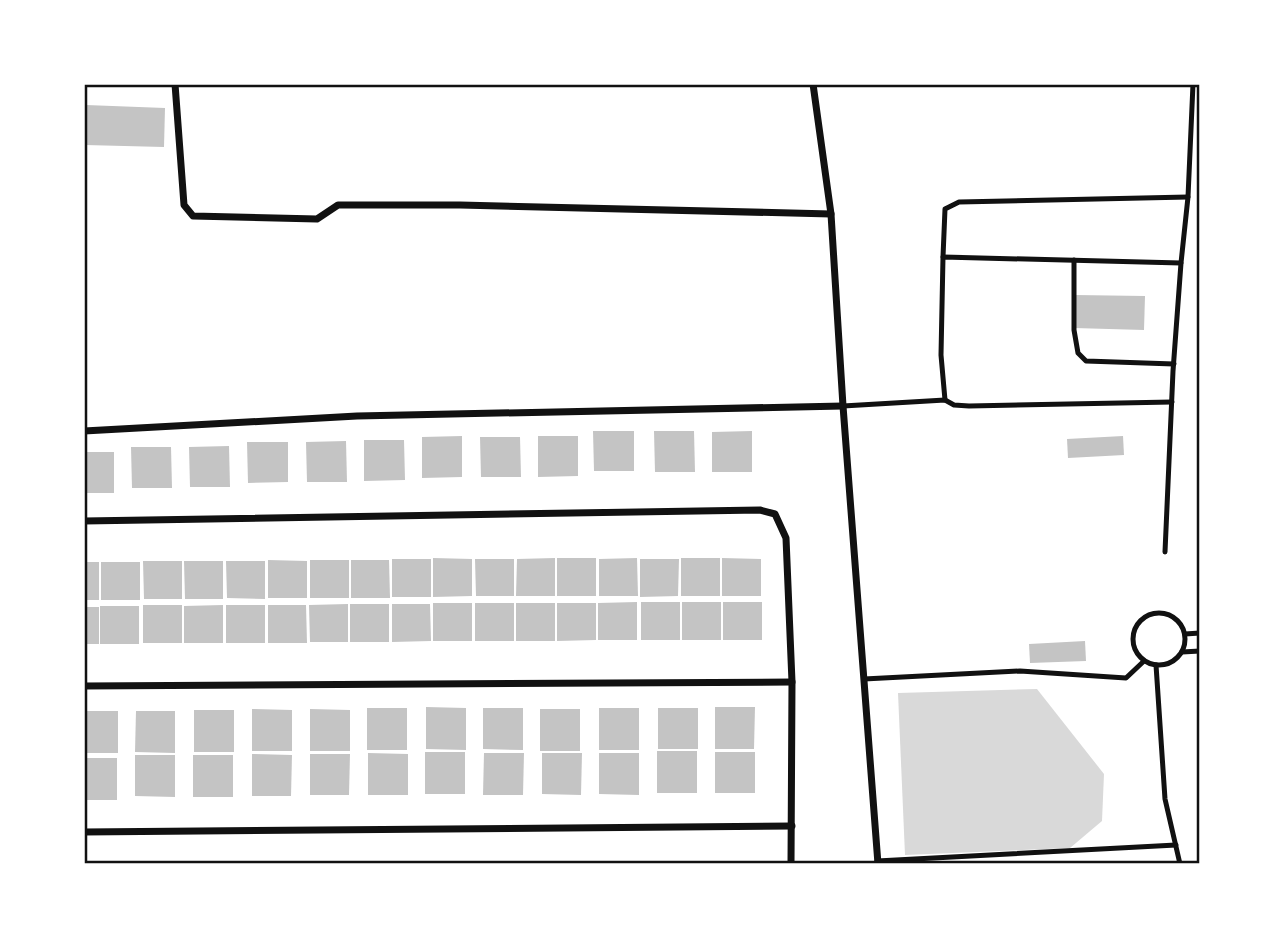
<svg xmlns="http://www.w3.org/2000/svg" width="1284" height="948" viewBox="0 0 1284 948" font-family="Georgia,serif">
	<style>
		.water { fill: #d9d9d9 }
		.building { fill: #c4c4c4 }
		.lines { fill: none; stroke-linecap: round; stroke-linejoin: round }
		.service { stroke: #111; stroke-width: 5 }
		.minor { stroke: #111; stroke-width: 7 }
		.neatline { fill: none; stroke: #111; stroke-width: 2.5 }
	</style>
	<rect width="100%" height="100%" fill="#fff"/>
	<polygon class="water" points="1037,689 1104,774 1102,821 1070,848 905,855 898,693"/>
	<g class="building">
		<polygon points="86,105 165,108 164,147 85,145"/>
		<polygon points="1075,295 1145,296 1144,330 1074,328"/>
		<polygon points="593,431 634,431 634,471 594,471"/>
		<polygon points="654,431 694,431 695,472 655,472"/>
		<polygon points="752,431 752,472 712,472 712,432"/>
		<polygon points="462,436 462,477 422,478 422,437"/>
		<polygon points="538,436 578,436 578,476 538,477"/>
		<polygon points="1123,436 1124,455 1068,458 1067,439"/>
		<polygon points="480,437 520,437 521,477 481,477"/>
		<polygon points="364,440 404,440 405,480 364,481"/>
		<polygon points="346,441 347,482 307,482 306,442"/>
		<polygon points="247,442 288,442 288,482 248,483"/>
		<polygon points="229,446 230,487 190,487 189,447"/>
		<polygon points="131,447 171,447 172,488 132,488"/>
		<rect x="84" y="452" width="30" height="41"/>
		<polygon points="433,558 472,559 472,596 433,597"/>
		<polygon points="555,558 555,596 516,596 517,559"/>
		<rect x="557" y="558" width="39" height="38"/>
		<polygon points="637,558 638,596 599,596 599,559"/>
		<rect x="681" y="558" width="39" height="38"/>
		<polygon points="722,558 761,559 761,596 722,596"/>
		<rect x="392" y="559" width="39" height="38"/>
		<polygon points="475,559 514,559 514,596 476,596"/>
		<polygon points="640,559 679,559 678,596 640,597"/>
		<polygon points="268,560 307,561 307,598 268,598"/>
		<rect x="310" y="560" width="39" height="38"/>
		<polygon points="351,560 389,560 390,598 351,598"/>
		<polygon points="143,561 182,561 182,599 144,599"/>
		<polygon points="184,561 223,561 223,599 185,599"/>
		<polygon points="226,561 265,561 265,599 227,598"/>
		<rect x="84" y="562" width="15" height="38"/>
		<rect x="101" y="562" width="39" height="38"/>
		<polygon points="637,602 637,640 598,640 598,603"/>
		<rect x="641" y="602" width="39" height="38"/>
		<rect x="682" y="602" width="39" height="38"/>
		<rect x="723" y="602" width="39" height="38"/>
		<rect x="433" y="603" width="39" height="38"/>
		<rect x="475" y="603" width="39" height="38"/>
		<rect x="516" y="603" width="39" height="38"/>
		<polygon points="557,603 596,603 596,640 557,641"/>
		<polygon points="348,604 348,642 310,642 309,605"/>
		<rect x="350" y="604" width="39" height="38"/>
		<polygon points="392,604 430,604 431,641 392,642"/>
		<rect x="143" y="605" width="39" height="38"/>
		<polygon points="223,605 223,643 184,643 184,606"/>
		<rect x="226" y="605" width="39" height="38"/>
		<polygon points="268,605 306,605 307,643 268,643"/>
		<rect x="100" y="606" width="39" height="38"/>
		<rect x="84" y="607" width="15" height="37"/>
		<polygon points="1085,641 1086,661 1030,663 1029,644"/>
		<polygon points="426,707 466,708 466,750 426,749"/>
		<polygon points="715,707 755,707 754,749 715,749"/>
		<rect x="367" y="708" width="40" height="42"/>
		<polygon points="483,708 523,708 523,750 483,749"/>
		<rect x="599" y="708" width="40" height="42"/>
		<rect x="658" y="708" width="40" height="41"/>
		<polygon points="252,709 292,710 292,751 252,751"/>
		<polygon points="310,709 350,710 350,751 310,751"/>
		<rect x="540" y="709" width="40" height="42"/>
		<rect x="194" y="710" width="40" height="42"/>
		<rect x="84" y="711" width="34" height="42"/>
		<polygon points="136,711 175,711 175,753 135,752"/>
		<rect x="657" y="751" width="40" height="42"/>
		<rect x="425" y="752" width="40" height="42"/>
		<rect x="715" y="752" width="40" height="41"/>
		<polygon points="368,753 408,754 408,795 368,795"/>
		<polygon points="484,753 524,753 523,795 483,795"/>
		<polygon points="542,753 582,753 581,795 542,794"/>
		<polygon points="599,753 639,753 639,795 599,794"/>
		<polygon points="252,754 292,755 291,796 252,796"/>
		<polygon points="310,754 350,754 349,795 310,795"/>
		<polygon points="135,755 175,755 175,797 135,796"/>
		<rect x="193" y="755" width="40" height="42"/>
		<rect x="84" y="758" width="33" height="42"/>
		<rect x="607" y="861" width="27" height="3"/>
		<rect x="723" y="861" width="26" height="3"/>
	</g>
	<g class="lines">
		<g class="service">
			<polyline points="943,257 945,209 959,202 1188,197"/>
			<polyline points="1074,260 1074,330 1078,353 1086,361 1174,364"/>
			<polyline points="945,400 941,355 943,257 1181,263"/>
			<polyline points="843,406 945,400 954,405 969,406 1172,402"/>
			<polyline points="1165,552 1173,371 1181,263 1188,197 1193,84"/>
			<circle cx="1159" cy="639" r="26"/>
			<polyline points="1185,634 1200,633"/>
			<polyline points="1182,652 1200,651"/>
			<polyline points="1156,665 1165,799 1180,864"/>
			<polyline points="864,679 1020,671 1126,678 1144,661"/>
			<polyline points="877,861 1176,845"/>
		</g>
		<g class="minor">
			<polyline points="175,84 184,205 193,216 317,219 338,205 460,205 831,214"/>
			<polyline points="813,84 831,214 843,406 878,864"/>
			<polyline points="84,431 357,416 843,406"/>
			<polyline points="84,521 760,510 775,514 786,538 792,682 791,864"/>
			<polyline points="84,686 792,682"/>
			<polyline points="84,832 792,826"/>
		</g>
	</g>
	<rect width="1284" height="948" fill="none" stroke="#ffffff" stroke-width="172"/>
	<rect x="86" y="86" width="1112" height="776" class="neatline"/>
</svg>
